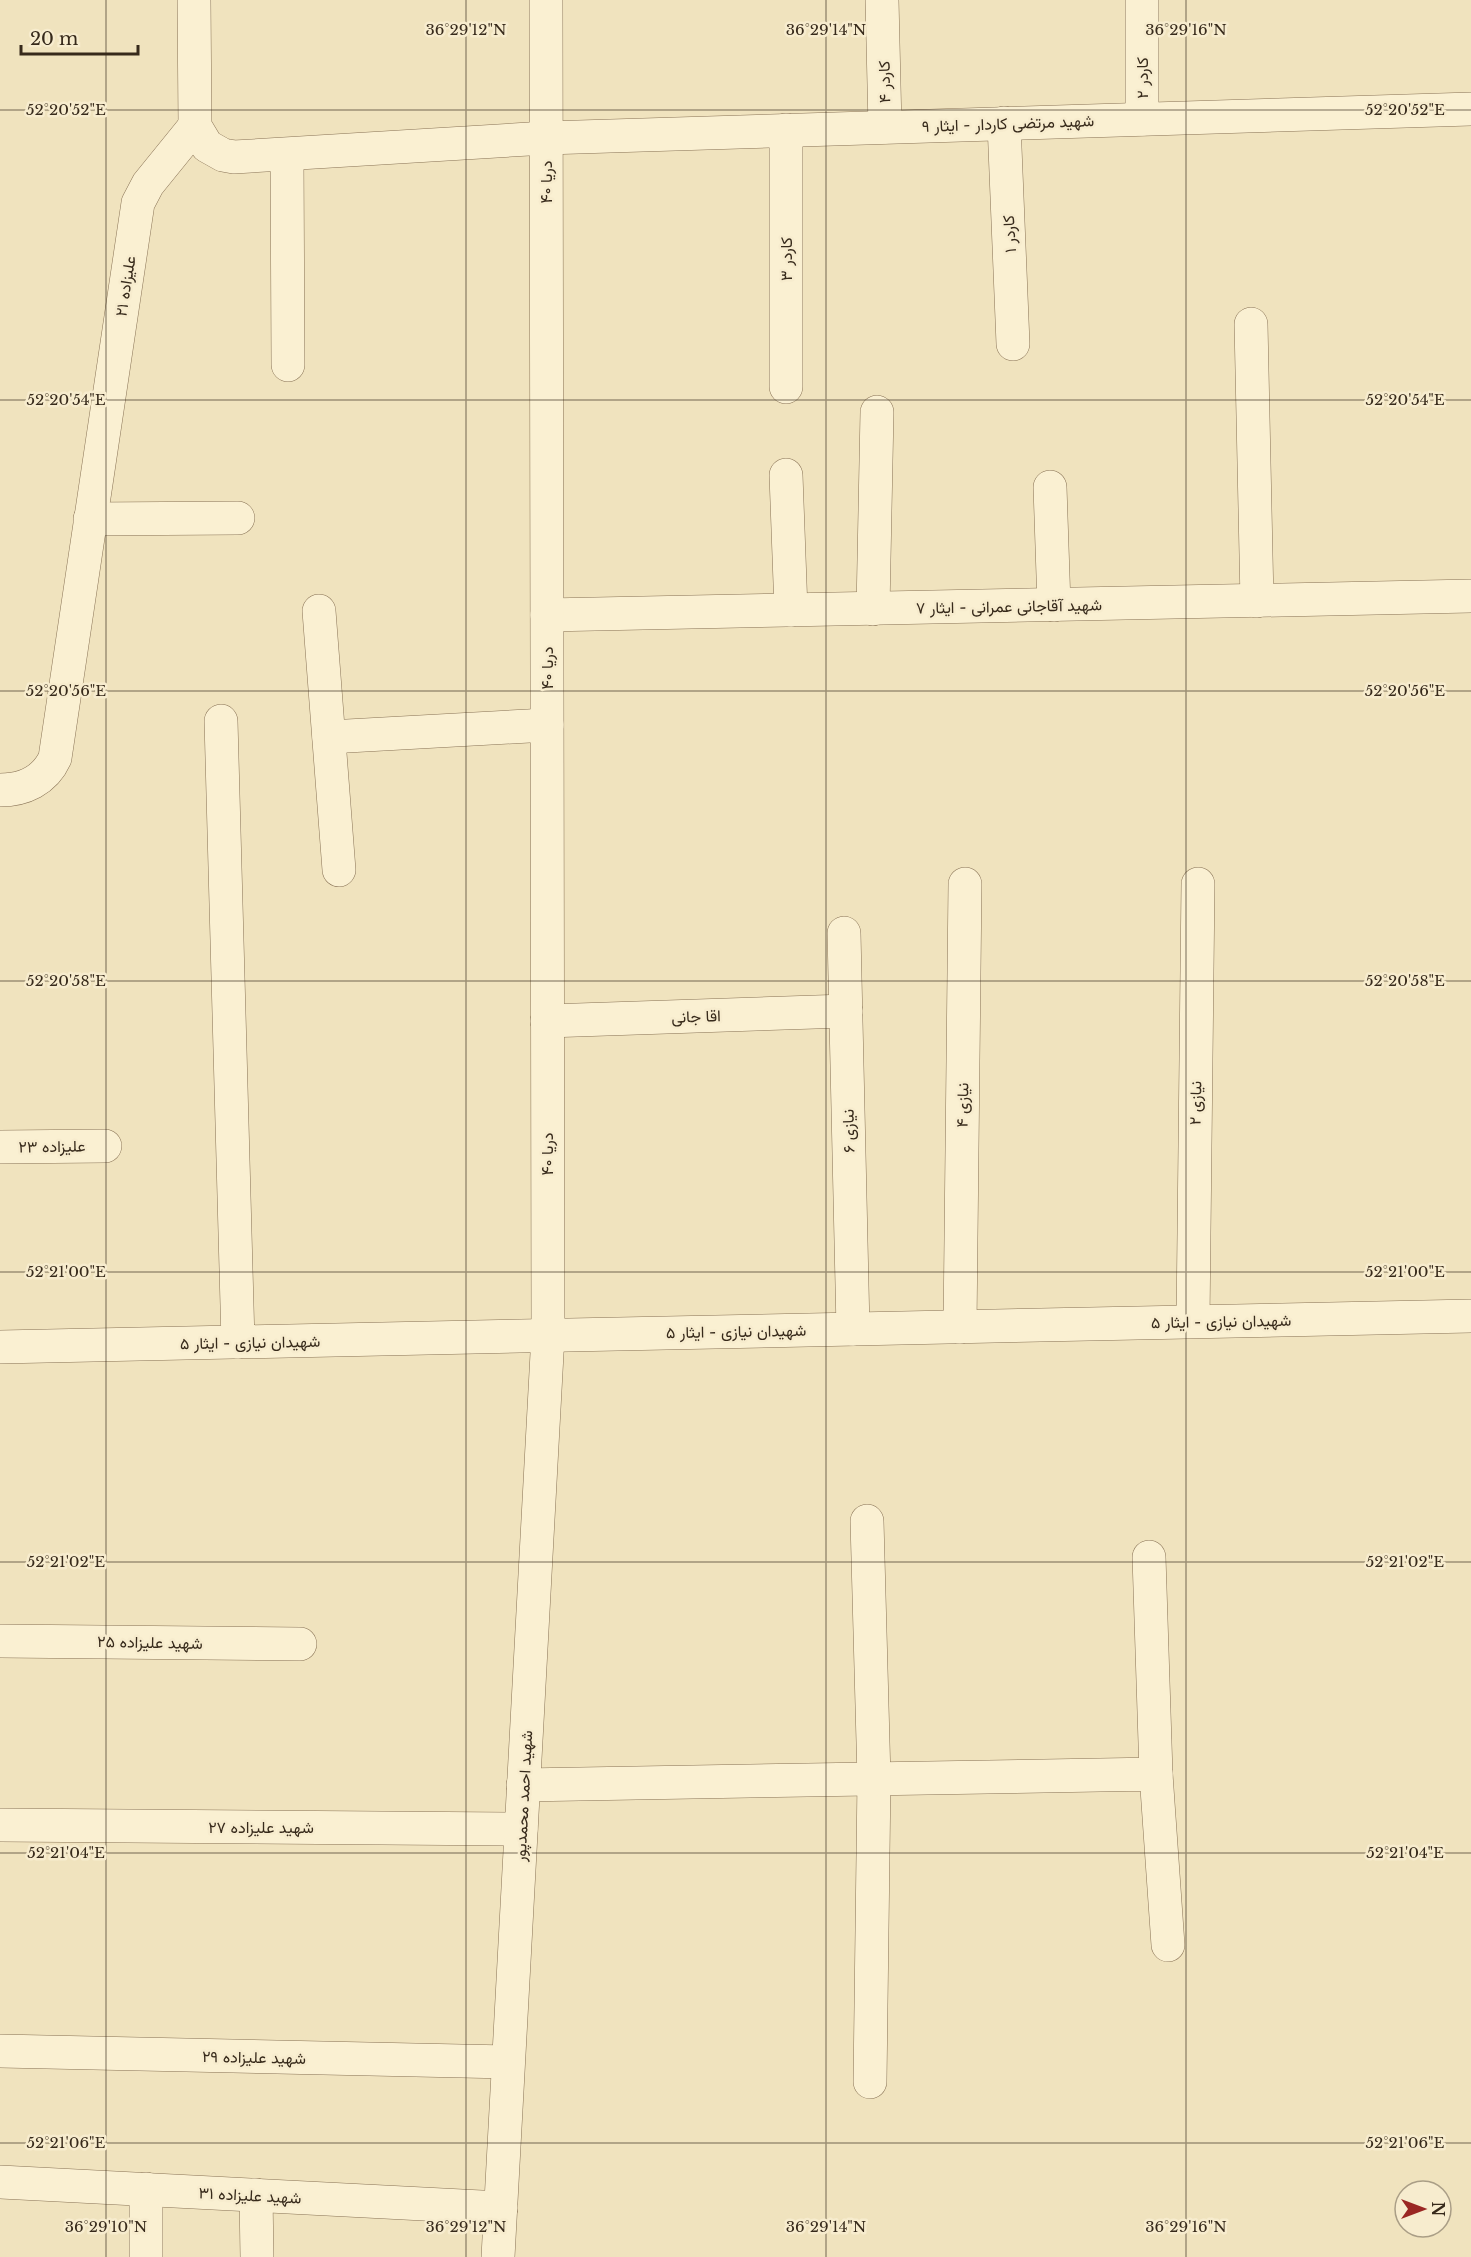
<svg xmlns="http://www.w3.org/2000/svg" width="1471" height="2257" viewBox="0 0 1471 2257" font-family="'Libre Baskerville',Vazirmatn,serif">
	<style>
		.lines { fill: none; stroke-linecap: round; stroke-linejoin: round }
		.minor-casing { stroke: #897356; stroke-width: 34 }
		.minor { stroke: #faf0d2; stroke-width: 33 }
		.ticks { fill: none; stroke: #372a1b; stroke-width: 1.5; stroke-opacity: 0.45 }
		.labels { text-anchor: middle; stroke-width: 5; stroke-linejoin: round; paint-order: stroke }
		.street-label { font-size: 16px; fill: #372a1b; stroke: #f7ecce }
		.ticks-label { font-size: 15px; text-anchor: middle; fill: #372a1b; stroke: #f7ecce; stroke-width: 5; stroke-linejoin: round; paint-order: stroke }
	</style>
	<rect width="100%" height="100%" fill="#f0e3be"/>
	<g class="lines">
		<defs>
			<g id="minor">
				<polyline points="194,0 195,126 207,146 223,155 234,157 546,138 1471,109"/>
				<polyline points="882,0 885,127"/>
				<polyline points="1142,119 1142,0"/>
				<polyline points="1004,123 1013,344"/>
				<polyline points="786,130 786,387"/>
				<polyline points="287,155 288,365"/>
				<polyline points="1251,324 1257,601"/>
				<polyline points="786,475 791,610"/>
				<polyline points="1050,487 1054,605"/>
				<polyline points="90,519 238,518"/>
				<polyline points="873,609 877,412"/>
				<polyline points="319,611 339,870"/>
				<polyline points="547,615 1471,596"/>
				<polyline points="221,721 238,1342"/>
				<polyline points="329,737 547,725"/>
				<path d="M0,790C24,790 45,780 55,758L138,203L148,184L195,126"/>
				<polyline points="844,933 853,1329"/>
				<polyline points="547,1021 846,1011"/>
				<polyline points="0,1147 105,1146"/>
				<polyline points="1193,1321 1198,884"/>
				<polyline points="960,1327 965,884"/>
				<polyline points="0,1347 1471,1316"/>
				<polyline points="867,1521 874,1779 870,2082"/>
				<polyline points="1149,1557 1156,1774"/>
				<polyline points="0,1641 300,1644"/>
				<polyline points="523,1785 1156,1774 1168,1945"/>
				<polyline points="0,1825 521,1829"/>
				<polyline points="0,2051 508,2062"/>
				<polyline points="0,2182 501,2208"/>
				<polyline points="146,2189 146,2257"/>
				<polyline points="256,2195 257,2257"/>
				<polyline points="498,2257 548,1335 546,0"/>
			</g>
		</defs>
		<use href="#minor" class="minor-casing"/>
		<use href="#minor" class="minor"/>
	</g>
	<path class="ticks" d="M106,0V2257M466,0V2257M826,0V2257M1186,0V2257M0,110H1471M0,400H1471M0,691H1471M0,981H1471M0,1272H1471M0,1562H1471M0,1853H1471M0,2143H1471"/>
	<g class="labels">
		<g class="street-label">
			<text transform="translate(1142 78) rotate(-90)" y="6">کاردر ۲</text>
			<text transform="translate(884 82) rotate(-91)" y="6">کاردر ۴</text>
			<text transform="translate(1008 123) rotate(-2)" y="6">شهید مرتضی کاردار - ایثار ۹</text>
			<text transform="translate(546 182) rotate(-90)" y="6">دریا ۴۰</text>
			<text transform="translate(1009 234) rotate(-93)" y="6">کاردر ۱</text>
			<text transform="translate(786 259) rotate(-90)" y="6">کاردر ۳</text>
			<text transform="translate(125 286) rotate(-81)" y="6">علیزاده ۲۱</text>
			<text transform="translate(1009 606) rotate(-1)" y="6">شهید آقاجانی عمرانی - ایثار ۷</text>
			<text transform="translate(547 668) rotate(-90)" y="6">دریا ۴۰</text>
			<text transform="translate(696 1016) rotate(-2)" y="6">اقا جانی</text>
			<text transform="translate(1195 1103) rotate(-89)" y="6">نیازی ۲</text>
			<text transform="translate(962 1105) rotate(-89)" y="6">نیازی ۴</text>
			<text transform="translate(848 1131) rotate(-91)" y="6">نیازی ۶</text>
			<text transform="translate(52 1146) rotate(-1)" y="6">علیزاده ۲۳</text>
			<text transform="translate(547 1154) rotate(-90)" y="6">دریا ۴۰</text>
			<text transform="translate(1221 1321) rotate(-1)" y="6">شهیدان نیازی - ایثار ۵</text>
			<text transform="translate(736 1331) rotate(-1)" y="6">شهیدان نیازی - ایثار ۵</text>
			<text transform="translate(250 1342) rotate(-1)" y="6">شهیدان نیازی - ایثار ۵</text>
			<text transform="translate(150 1642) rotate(1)" y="6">شهید علیزاده ۲۵</text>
			<text transform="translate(523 1796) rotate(-87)" y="6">شهید احمد محمدپور</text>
			<text x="261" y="1833">شهید علیزاده ۲۷</text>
			<text transform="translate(254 2057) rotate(1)" y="6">شهید علیزاده ۲۹</text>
			<text transform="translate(250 2195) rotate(3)" y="6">شهید علیزاده ۳۱</text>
		</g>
	</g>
	<g class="ticks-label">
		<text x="466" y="35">36°29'12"N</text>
		<text x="826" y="35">36°29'14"N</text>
		<text x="1186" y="35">36°29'16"N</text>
		<text x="1405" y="115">52°20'52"E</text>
		<text x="66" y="115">52°20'52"E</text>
		<text x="1405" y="405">52°20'54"E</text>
		<text x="66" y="405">52°20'54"E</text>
		<text x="1405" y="696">52°20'56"E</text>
		<text x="66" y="696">52°20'56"E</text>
		<text x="1405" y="986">52°20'58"E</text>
		<text x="66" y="986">52°20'58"E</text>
		<text x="1405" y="1277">52°21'00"E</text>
		<text x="66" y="1277">52°21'00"E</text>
		<text x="66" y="1567">52°21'02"E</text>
		<text x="1405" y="1567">52°21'02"E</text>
		<text x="66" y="1858">52°21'04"E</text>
		<text x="1405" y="1858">52°21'04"E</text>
		<text x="1405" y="2148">52°21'06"E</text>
		<text x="66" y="2148">52°21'06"E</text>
		<text x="106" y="2232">36°29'10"N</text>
		<text x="466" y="2232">36°29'12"N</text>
		<text x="826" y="2232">36°29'14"N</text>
		<text x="1186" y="2232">36°29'16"N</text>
	</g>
	<g transform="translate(1423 2209) rotate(90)"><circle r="28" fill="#f7ecce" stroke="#aa9e86" stroke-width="1.5"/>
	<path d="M0-4.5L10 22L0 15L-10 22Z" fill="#9a2723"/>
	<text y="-9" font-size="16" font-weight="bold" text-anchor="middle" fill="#372a1b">N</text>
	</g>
	<path d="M21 45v9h117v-9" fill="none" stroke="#372a1b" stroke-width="3"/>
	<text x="30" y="45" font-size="18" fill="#372a1b" stroke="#f7ecce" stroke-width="4.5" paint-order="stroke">20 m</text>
</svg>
